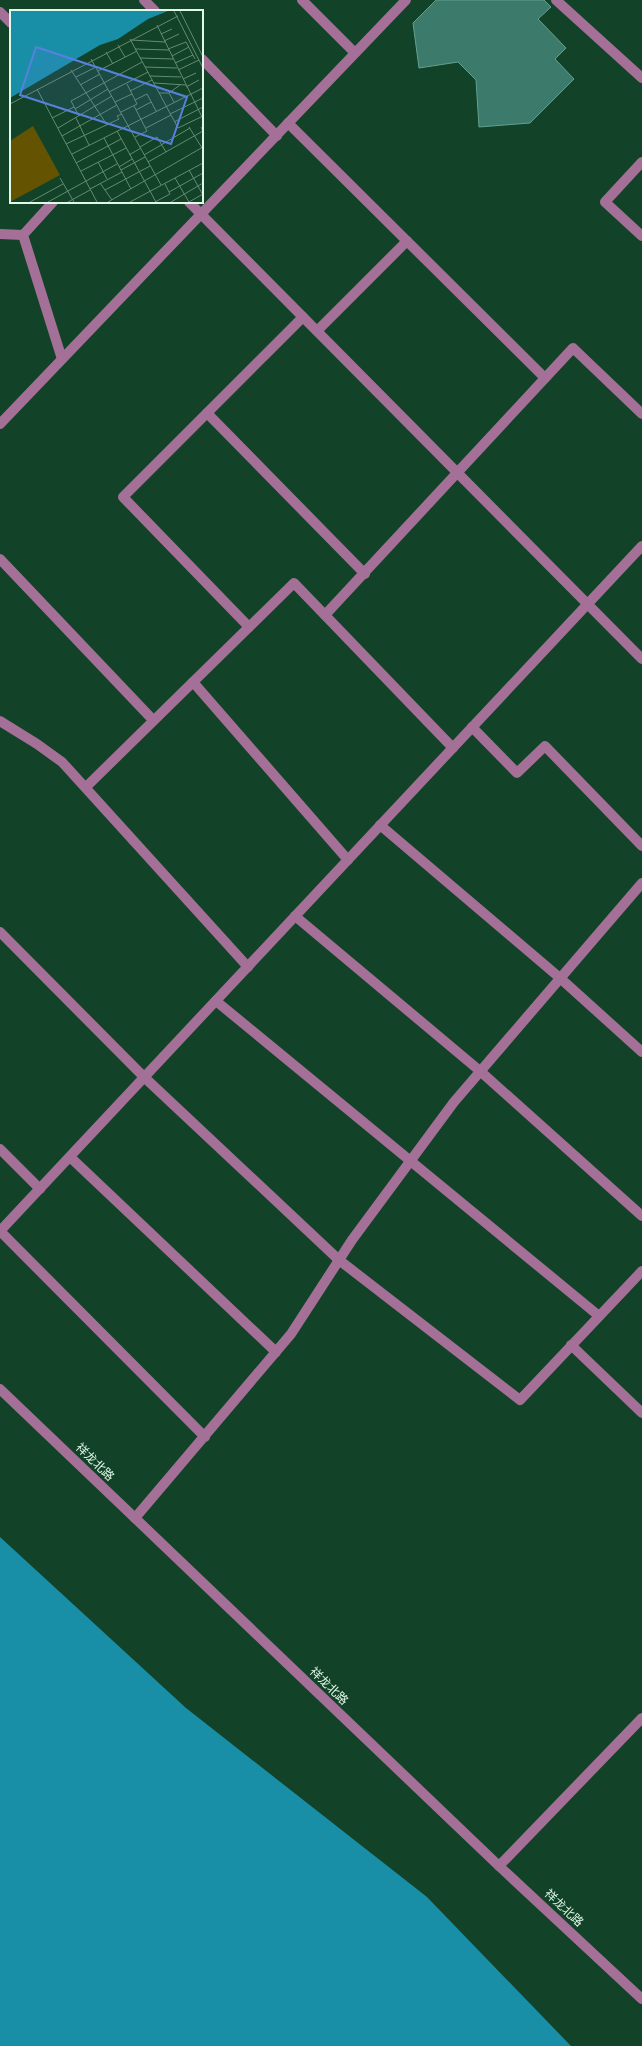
<svg xmlns="http://www.w3.org/2000/svg" width="642" height="2046" viewBox="0 0 642 2046" font-family="Karla,'Noto Sans SC',sans-serif">
	<style>
		.water { fill: #188fa7 }
		.building { fill: #3c7a6b; stroke: #62a090 }
		.lines { fill: none; stroke-linecap: round; stroke-linejoin: round }
		.minor { stroke: #a47097; stroke-width: 10 }
		.labels { text-anchor: middle; stroke-width: 3.5; stroke-linejoin: round; paint-order: stroke }
		.street-label { font-size: 12px; fill: #e0f9e8; stroke: #124228 }
		.inset-road { fill: none; stroke: #648b75; stroke-width: 1 }
		.view { fill: #5881dd; fill-opacity: 0.15; stroke: #5881dd; stroke-width: 2 }
		.inset-edge { fill: none; stroke: #e0f9e8; stroke-width: 2 }
	</style>
	<rect width="100%" height="100%" fill="#124228"/>
	<polygon class="water" points="0,1537 186,1708 427,1897 571,2046 0,2046"/>
	<polygon class="building" points="436,0 544,0 551,7 538,19 566,48 555,59 574,79 530,123 479,127 476,80 458,62 419,68 413,23"/>
	<g class="lines">
		<g class="minor">
			<polyline points="144,0 155,11"/>
			<polyline points="302,0 355,53"/>
			<polyline points="556,0 642,78"/>
			<polyline points="0,12 11,23"/>
			<polyline points="202,59 277,136"/>
			<polyline points="288,123 545,378"/>
			<polyline points="642,162 605,202 642,236"/>
			<polyline points="53,202 23,235 62,359"/>
			<polyline points="189,202 642,659"/>
			<polyline points="0,234 23,235"/>
			<polyline points="317,331 407,241"/>
			<polyline points="207,413 365,574"/>
			<polyline points="0,424 406,0"/>
			<polyline points="0,559 153,720"/>
			<polyline points="325,615 573,348 642,414"/>
			<polyline points="249,627 123,497 303,317"/>
			<polyline points="193,682 348,860"/>
			<polyline points="0,721 37,744 62,762 248,967"/>
			<polyline points="472,727 517,773 545,746 642,846"/>
			<polyline points="86,787 294,583 453,748"/>
			<polyline points="380,825 560,978 642,1052"/>
			<polyline points="295,916 480,1071 642,1216"/>
			<polyline points="0,932 144,1077 339,1260 520,1400 642,1271"/>
			<polyline points="216,1001 599,1316"/>
			<polyline points="0,1149 40,1189"/>
			<polyline points="70,1157 276,1352"/>
			<polyline points="0,1231 642,546"/>
			<polyline points="0,1231 205,1437"/>
			<polyline points="571,1345 642,1413"/>
			<polyline points="0,1389 499,1866 642,1999"/>
			<polyline points="135,1518 291,1334 352,1240 454,1102 642,883"/>
			<polyline points="499,1866 642,1718"/>
		</g>
	</g>
	<g class="labels">
		<g class="street-label">
			<text transform="translate(95 1462) rotate(44)" y="4">祥龙北路</text>
			<text transform="translate(329 1686) rotate(44)" y="4">祥龙北路</text>
			<text transform="translate(564 1908) rotate(43)" y="4">祥龙北路</text>
		</g>
	</g>
	<g transform="translate(10 10)">
		<rect width="193" height="193" fill="#124228"/>
		<path d="M23,116L50,165L0,192V131Z" fill="#645402"/>
		<path d="M0,1H158L138,9L108,29L90,35L0,88Z" fill="#188fa7"/>
		<path class="inset-road" d="M164,1L193,58M170,1L193,47M147,15L193,109M151,24L162,19M120,29L168,118L193,106M121,30L155,32M154,31L169,24M108,35L115,47M125,39L159,40M158,39L176,32L185,49M96,42L103,54M162,46L179,37M130,48L163,49M81,49L151,175M165,53L183,45M135,57L167,58M61,60L97,115M168,60L189,50M88,61L127,41M140,66L171,67M66,67L86,57M173,69L186,63M144,73L176,75M70,75L90,64M176,77L189,70M27,79L87,192M120,81L142,70M99,82L138,62M149,83H159L164,92M159,83L170,75M125,90L137,84L146,101M105,92L122,84M0,94L168,6M124,96L137,121L125,127M65,99L98,79M126,100L141,92M111,102L127,94L117,74M160,104L193,88M69,106L61,91L132,52M42,108L64,97M66,108L79,135M164,112L193,97M179,117L192,138M48,118L102,86M136,118L161,105M107,121L146,192M52,126L107,95M94,128L121,179M56,134L109,109L107,106L112,104M130,137L147,127L156,142M62,144L193,78M119,145L131,138M134,145L180,118M88,152L97,169M138,152L193,121L191,117M66,153L111,129M109,157L122,149M111,160L135,147M179,160L193,185M71,161L116,138M50,168L64,192M165,168L179,192M90,173L102,190M80,179L112,162M95,180L140,156M159,182L193,163M20,192L53,174M38,192L107,154M58,192L80,180M98,192L193,137M120,192L193,153M145,192L160,184L155,174M161,192L193,173M179,192L193,184"/>
		<path class="view" d="M26,37L177,87L161,134L10,85Z"/>
		<rect width="193" height="193" class="inset-edge"/>
	</g>
</svg>
